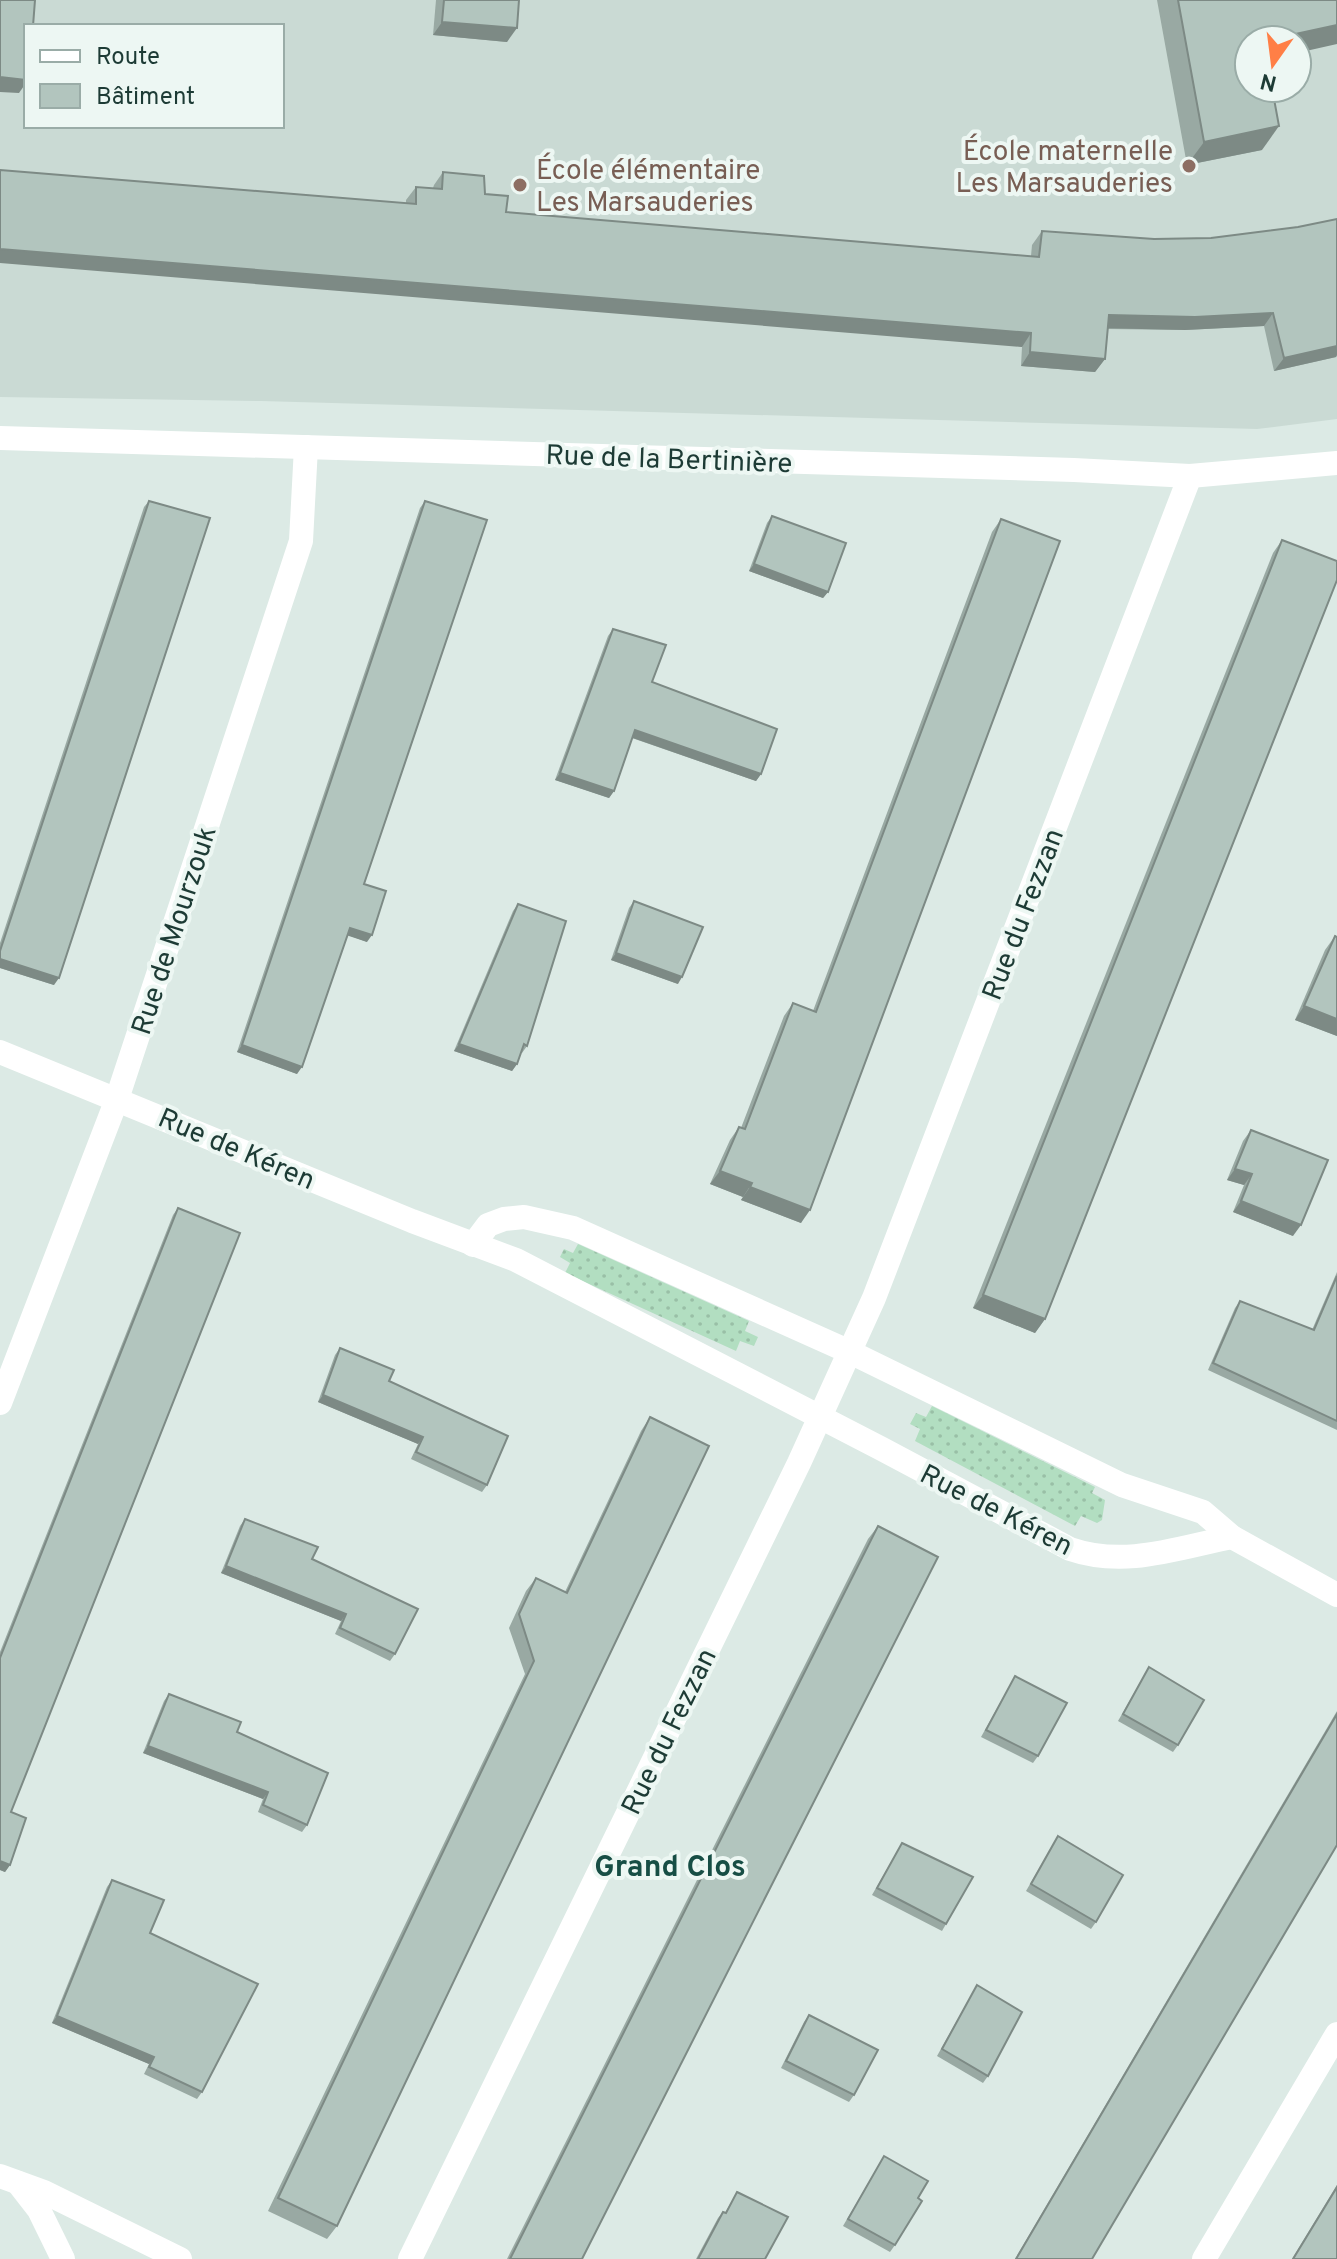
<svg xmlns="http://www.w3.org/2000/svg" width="1337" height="2259" viewBox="0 0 1337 2259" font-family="Overpass,sans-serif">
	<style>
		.built { fill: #cadad4; fill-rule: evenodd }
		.grass { fill: url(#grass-dots) }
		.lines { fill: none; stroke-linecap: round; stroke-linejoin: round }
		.minor { stroke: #fff; stroke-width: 24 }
		.wall { fill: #99a9a3 }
		.shaded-wall { fill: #7d8a85 }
		.building { fill: #b2c5be; stroke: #7d8a85; stroke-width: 2 }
		.education-dot { fill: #8d6e63; stroke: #edf7f3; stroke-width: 3 }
		.labels { text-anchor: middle; stroke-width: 8; stroke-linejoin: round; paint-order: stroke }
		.education-label { font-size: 28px; fill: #785e54; stroke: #edf7f3; text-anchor: end }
		.street-label { font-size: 28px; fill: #1d3b35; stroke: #edf7f3 }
		.neighbourhood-label { font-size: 30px; font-weight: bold; fill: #174e45; stroke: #edf7f3 }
	</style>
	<defs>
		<pattern id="grass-dots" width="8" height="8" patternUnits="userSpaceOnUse" patternTransform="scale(2)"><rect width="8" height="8" fill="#b2dec1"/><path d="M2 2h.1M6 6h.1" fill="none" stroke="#99bfa6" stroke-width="1.8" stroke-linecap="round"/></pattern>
	</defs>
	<rect width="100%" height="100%" fill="#dceae5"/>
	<path class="built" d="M0,0H1337V419L1257,429L261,401L0,397ZM26,26H282V126H26ZM1249,40H1297V88H1249Z"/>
	<g class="grass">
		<polygon points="578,1244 749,1321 745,1331 758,1337 754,1346 740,1341 736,1351 565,1273 570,1263 560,1257 564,1249 573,1253"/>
		<polygon points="932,1406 1095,1487 1092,1493 1105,1500 1102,1520 1097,1523 1081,1516 1075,1526 915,1441 920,1429 910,1424 916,1413 926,1417"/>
	</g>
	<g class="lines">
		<g class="minor">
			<polyline points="0,438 1074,470 1190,476 1337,463"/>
			<path d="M0,1052L412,1221L516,1260L882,1449L1070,1549C1125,1568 1177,1548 1232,1537"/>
			<polyline points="473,1245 488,1225 504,1219 524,1217 573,1228 850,1352 1122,1485 1203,1512 1232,1537 1337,1595"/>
			<polyline points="0,1403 117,1099 301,541 306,447"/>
			<polyline points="0,2176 44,2192 180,2259"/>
			<polyline points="18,2183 39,2210 63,2259"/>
			<polyline points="410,2259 799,1463 874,1298 1190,476"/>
			<polyline points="1204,2259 1337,2034"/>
		</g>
	</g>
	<g class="wall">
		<polygon points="436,0 519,0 507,42 433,35"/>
		<polygon points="1157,0 1337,0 1249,40 1262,150 1187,165"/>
		<polygon points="443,172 485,194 506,212 1031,256 1032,245 1042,231 1154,239 1211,238 1298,227 1337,219 1337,355 1336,357 1274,371 1264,326 1185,330 1108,329 1105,359 1095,372 1021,366 1022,347 406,203 406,200 416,187 433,188 434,185"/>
		<polygon points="149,501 54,985 0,968 0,943 144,507"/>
		<polygon points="425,501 364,884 367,942 348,935 297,1074 237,1052 420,508"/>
		<polygon points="772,516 828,592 823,598 749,571 767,523"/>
		<polygon points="1001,519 801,1223 741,1200 743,1197 710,1184 730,1140 739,1127 741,1128 784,1016 793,1003 813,1011 992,532"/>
		<polygon points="1282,540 1045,1319 1035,1333 973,1308 1273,553"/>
		<polygon points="613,629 652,682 761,774 756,781 632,738 614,791 609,798 555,780 608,636"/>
		<polygon points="634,901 678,984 611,960 629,908"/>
		<polygon points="518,904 527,1046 522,1053 521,1052 517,1064 512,1071 454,1051 513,911"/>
		<polygon points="1335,936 1337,937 1337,1036 1295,1020 1325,950"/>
		<polygon points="1251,1130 1293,1236 1233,1212 1244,1185 1227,1180 1243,1141"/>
		<polygon points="178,1208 11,1812 10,1865 5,1872 0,1870 0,1652 173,1215"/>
		<polygon points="1337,1272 1337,1430 1208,1370 1235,1308 1240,1301 1312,1330"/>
		<polygon points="340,1348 389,1381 487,1485 482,1492 411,1459 418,1444 318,1402 335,1355"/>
		<polygon points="650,1417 337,2226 327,2239 268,2211 525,1674 509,1628 526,1591 536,1578 565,1592 641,1431"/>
		<polygon points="245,1519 312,1559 395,1654 390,1661 335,1634 341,1621 221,1573 240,1526"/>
		<polygon points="878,1526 582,2259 507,2259 868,1539"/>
		<polygon points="1149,1667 1178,1745 1173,1752 1118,1721"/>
		<polygon points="1015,1676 1038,1756 1033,1763 981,1737"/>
		<polygon points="169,1694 237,1732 307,1825 302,1832 258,1812 263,1799 143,1753 164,1701"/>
		<polygon points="1337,1711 1337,1845 1092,2259 1015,2259"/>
		<polygon points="1058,1836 1096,1922 1091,1929 1026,1891"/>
		<polygon points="902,1843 946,1924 942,1931 872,1895"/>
		<polygon points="112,1880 150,1933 202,2092 197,2099 144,2074 149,2064 52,2023 107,1887"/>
		<polygon points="977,1985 988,2076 983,2083 937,2056"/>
		<polygon points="809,2015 854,2095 849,2102 781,2068 804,2022"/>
		<polygon points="884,2156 918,2198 895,2245 890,2252 843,2226"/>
		<polygon points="1337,2185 1337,2259 1292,2259"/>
		<polygon points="737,2192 765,2259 696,2259 718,2218 723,2212 725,2213"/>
	</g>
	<g class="shaded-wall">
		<polygon points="442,22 517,28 507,42 433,35"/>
		<polygon points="1337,25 1337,44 1297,53 1297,40 1268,40"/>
		<polygon points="0,77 26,80 26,83 19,93 0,92"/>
		<polygon points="1279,126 1262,150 1187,165 1204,142"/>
		<polygon points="0,249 1031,333 1022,347 0,263"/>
		<polygon points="1273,313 1264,326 1185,330 1099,328 1109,315"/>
		<polygon points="1337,346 1337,355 1336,357 1274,371 1284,358"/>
		<polygon points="1030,352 1105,359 1095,372 1021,366"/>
		<polygon points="754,564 828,592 823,598 749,571"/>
		<polygon points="635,730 761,774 756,781 630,737"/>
		<polygon points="560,773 614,791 609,798 555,780"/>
		<polygon points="350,928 372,935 367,942 346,935"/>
		<polygon points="616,953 682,977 678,984 611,960"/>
		<polygon points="0,959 59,978 54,985 0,968"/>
		<polygon points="1304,1006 1337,1019 1337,1036 1295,1020"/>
		<polygon points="459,1044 517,1064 512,1071 454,1051"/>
		<polygon points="242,1045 302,1067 297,1074 237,1052"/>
		<polygon points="1235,1169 1252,1174 1244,1185 1227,1180"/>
		<polygon points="720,1171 752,1183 743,1197 710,1184"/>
		<polygon points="750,1187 810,1210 801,1223 741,1200"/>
		<polygon points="1241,1201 1301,1225 1293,1236 1233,1212"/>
		<polygon points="983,1295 1045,1319 1035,1333 973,1308"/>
		<polygon points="323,1395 423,1437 418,1444 318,1402"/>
		<polygon points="226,1566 346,1614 341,1621 221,1573"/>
		<polygon points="148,1746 268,1792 263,1799 143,1753"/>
		<polygon points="0,1861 10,1865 5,1872 0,1870"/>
		<polygon points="57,2016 154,2057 149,2064 52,2023"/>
	</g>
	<g class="building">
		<polygon points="0,0 35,0 33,26 26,26 26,80 0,77"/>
		<polygon points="444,0 519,0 517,28 442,22"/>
		<polygon points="1178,0 1337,0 1337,25 1268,40 1249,40 1249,88 1272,88 1279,126 1204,142"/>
		<polygon points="0,170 416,204 416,187 442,189 443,172 484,176 485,194 508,196 506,212 1039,257 1042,231 1154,239 1211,238 1298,227 1337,219 1337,346 1284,358 1273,313 1195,317 1109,315 1105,359 1030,352 1031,333 0,249"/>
		<polygon points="149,501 210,518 59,978 0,959 0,951"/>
		<polygon points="425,501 487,520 364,884 386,891 372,935 350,928 302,1067 242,1045"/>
		<polygon points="772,516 846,543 828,592 754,564"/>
		<polygon points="1001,519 1060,541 810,1210 750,1187 752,1183 720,1171 739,1127 745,1129 793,1003 816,1012"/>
		<polygon points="1282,540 1337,561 1337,580 1045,1319 983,1295"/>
		<polygon points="613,629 666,645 652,682 777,729 761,774 635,730 614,791 560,773"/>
		<polygon points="634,901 703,927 682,977 616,953"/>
		<polygon points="518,904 566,921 527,1046 524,1044 517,1064 459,1044"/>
		<polygon points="1335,936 1337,937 1337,1019 1304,1006"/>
		<polygon points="1251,1130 1328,1160 1301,1225 1241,1201 1252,1174 1235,1169"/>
		<polygon points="178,1208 240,1233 11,1812 26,1818 10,1865 0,1861 0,1658"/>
		<polygon points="1337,1276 1337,1421 1213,1363 1240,1301 1314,1330"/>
		<polygon points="340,1348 394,1370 389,1381 508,1436 487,1485 416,1452 423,1437 323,1395"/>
		<polygon points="650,1417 709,1446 337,2226 278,2198 534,1661 519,1614 536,1578 567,1593"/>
		<polygon points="245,1519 318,1547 312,1559 418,1609 395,1654 340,1628 346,1614 226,1566"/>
		<polygon points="878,1526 938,1557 582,2259 510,2259"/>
		<polygon points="1149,1667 1204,1700 1178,1745 1123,1714"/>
		<polygon points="1015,1676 1067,1703 1038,1756 986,1730"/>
		<polygon points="169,1694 241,1722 237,1732 328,1773 307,1825 263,1805 268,1792 148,1746"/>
		<polygon points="1337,1714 1337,1845 1092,2259 1016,2259"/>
		<polygon points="1058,1836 1123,1875 1096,1922 1031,1884"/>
		<polygon points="902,1843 973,1877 946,1924 877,1888"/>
		<polygon points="112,1880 164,1900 150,1933 258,1984 202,2092 149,2067 154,2057 57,2016"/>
		<polygon points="977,1985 1022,2012 988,2076 942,2049"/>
		<polygon points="809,2015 878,2050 854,2095 786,2061"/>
		<polygon points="884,2156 928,2181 918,2198 922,2201 895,2245 848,2219"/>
		<polygon points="1337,2187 1337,2259 1293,2259"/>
		<polygon points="737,2192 788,2217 765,2259 698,2259 723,2212 726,2213"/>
	</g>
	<g class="education-dot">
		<circle cx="1189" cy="166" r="8"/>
		<circle cx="520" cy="185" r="8"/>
	</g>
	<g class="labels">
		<g class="education-label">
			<text x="1173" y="160">École maternelle<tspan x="1173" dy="32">Les Marsauderies</tspan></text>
			<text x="536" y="179" text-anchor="start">École élémentaire<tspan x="536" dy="32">Les Marsauderies</tspan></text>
		</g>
		<g class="street-label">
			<text transform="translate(669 458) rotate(2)" y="10">Rue de la Bertinière</text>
			<text transform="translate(1022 914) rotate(-69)" y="10">Rue du Fezzan</text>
			<text transform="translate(173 930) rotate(-72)" y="10">Rue de Mourzouk</text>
			<text transform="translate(237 1148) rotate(23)" y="10">Rue de Kéren</text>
			<text transform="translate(997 1509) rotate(27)" y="10">Rue de Kéren</text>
			<text transform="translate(668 1731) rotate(-64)" y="10">Rue du Fezzan</text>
		</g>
		<g class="neighbourhood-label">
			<text x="670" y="1876">Grand Clos</text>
		</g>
	</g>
	<rect x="24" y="24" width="260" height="104" fill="#edf7f3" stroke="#9aaca7" stroke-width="2"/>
	<rect x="40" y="50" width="40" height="12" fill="#ffffff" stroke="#9aaca7" stroke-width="2"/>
	<text x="96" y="64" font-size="24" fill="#1d3b35">Route</text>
	<rect x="40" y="84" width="40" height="24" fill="#b2c5be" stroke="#9aaca7" stroke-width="2"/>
	<text x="96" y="104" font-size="24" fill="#1d3b35">Bâtiment</text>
	<g transform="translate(1273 64) rotate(194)"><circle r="38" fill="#edf7f3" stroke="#9aaca7" stroke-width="2"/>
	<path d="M0-6L14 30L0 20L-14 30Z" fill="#ff7f46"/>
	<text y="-12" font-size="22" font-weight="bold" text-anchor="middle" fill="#1d3b35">N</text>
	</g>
</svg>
